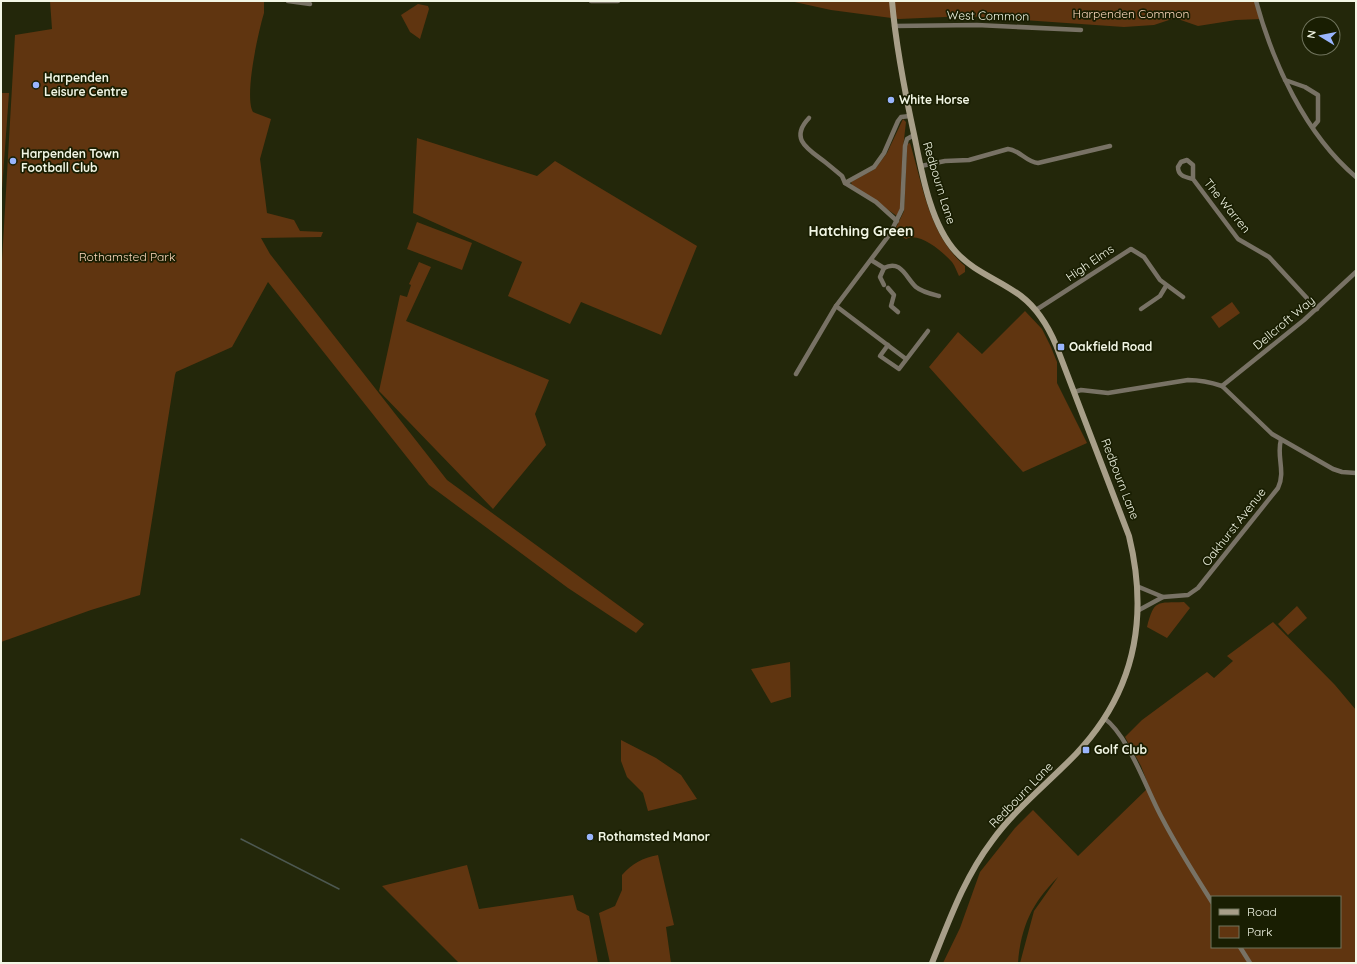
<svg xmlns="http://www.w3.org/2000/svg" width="1357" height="964" viewBox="0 0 1357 964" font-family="Quicksand,sans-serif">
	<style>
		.green { fill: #603510; fill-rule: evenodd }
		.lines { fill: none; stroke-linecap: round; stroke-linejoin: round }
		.stream { stroke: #4d5851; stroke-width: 1.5 }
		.minor { stroke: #787265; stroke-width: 4.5 }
		.secondary { stroke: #a89f89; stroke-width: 6 }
		.poi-dot { fill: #99b5fd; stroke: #191e02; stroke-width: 1.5 }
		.labels { text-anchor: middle; stroke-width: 3.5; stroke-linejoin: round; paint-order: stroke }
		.park-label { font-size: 12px; fill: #fed8bd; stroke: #191e02 }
		.street-label { font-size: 12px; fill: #f2f6e5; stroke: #191e02 }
		.poi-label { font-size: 12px; font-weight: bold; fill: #f2f6e5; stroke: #191e02; text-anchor: start }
		.quarter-label { font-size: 14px; font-weight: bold; fill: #f2f6e5; stroke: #191e02 }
	</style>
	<rect width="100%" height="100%" fill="#23270a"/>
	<g class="green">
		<path d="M50,1H264V13C258,33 244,96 253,112L271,119L260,159L267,213L294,220L300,231L323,232L321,237L261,238L270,254L447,480L644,624L636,633L568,588L429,485L268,282L232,347L176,372L175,375L140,595L91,610L1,642V278L15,35L52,29Z"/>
		<polygon points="790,1 1257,1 1261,19 1236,20 1198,26 1175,18 1154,25 1124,27 968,16 899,19 831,10"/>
		<polygon points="418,4 428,6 429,9 420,39 410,32 401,15"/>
		<polygon points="1,93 9,93 1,203"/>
		<polygon points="903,119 906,122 903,148 900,211 897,216 852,185 851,182 875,169 887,153"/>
		<polygon points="417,138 537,176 555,161 697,246 661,335 581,302 570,324 508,296 522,262 413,213"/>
		<path d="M910,143C923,186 929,235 965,266V272L959,276C957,272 955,266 952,262C943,252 919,231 906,239L894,232L904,211L907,147V144Z"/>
		<polygon points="417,222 472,243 462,270 407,249"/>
		<polygon points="419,262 431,267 406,321 549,380 535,414 546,445 493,509 379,391 400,295 407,297 411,285 409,284"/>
		<polygon points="1232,302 1240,313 1219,328 1211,317"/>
		<polygon points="1025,311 1042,329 1051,347 1057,362 1057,383 1087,443 1023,472 929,367 958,332 982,354"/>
		<path d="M1184,602L1190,608L1167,638L1147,627C1154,599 1157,603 1184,602Z"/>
		<polygon points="1297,606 1307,618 1288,635 1278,624"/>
		<path d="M1273,622L1335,685L1356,710V963H1020L1034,911L1058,877C1032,903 1021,926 1018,963H943L960,928L980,872L1015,828L1033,810L1078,856L1149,787L1141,766L1125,737L1142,720L1207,672L1214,678L1233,661L1227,656ZM1212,897H1340V947H1212Z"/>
		<polygon points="790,662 791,697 771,703 751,669"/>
		<polygon points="621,740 656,758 681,775 697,799 648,811 643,793 627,777 621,761"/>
		<path d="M658,855L674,925L666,927L671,963H610L599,913L615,906L622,890V875C633,863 642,858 658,855Z"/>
		<polygon points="467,865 479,909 573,895 577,910 589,916 598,963 459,963 382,886"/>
	</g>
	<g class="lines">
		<polyline class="stream" points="241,839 339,889"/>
		<g class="minor">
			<polyline points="288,1 310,4"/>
			<polyline points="591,1 618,1"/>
			<path d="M1256,1C1273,63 1305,134 1356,177"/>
			<polyline points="894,26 977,25 1081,30"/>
			<polyline points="1285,80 1305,87 1318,95 1318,121 1313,127"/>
			<path d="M809,118C789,139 808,149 825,162C830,166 836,171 842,176L845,183L876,202L897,221"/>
			<path d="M921,166L945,161L969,160L1008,149C1020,150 1026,162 1038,163L1110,146"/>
			<path d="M1193,179V165L1187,160L1181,162L1178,167C1178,176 1185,177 1193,179L1238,239L1269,257L1317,309"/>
			<polyline points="845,183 874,167 884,153 898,121 901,117 910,116"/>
			<polyline points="871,260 884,268 880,277 884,285"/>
			<path d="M884,268C901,259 906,278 916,287C922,292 931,294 939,296"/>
			<polyline points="888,288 894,295 891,306 898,312"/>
			<polyline points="836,306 906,359"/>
			<polyline points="1141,309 1160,296 1166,286"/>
			<polyline points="1036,310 1131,249 1144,257 1160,280 1183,297"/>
			<polyline points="888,345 880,356 899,369 928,331"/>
			<polyline points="796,374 836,306 890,234 902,209 905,146 907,139 914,135"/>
			<polyline points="1222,386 1304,320 1356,272"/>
			<path d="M1074,392L1081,390L1108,393L1188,380C1200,380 1210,382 1222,386L1272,434L1333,469L1342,472L1356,473"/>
			<polyline points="1139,587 1163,597"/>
			<path d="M1139,610L1163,597L1188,595L1198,588L1278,488C1286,472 1276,455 1281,440"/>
			<path d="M1104,718C1129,736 1147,791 1162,818C1177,847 1195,875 1212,902"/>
			<polyline points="1240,947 1250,963"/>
		</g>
		<path class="secondary" d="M892,1C896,48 905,93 915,139C922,174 931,225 956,252C974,272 1000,280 1021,296C1038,309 1048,326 1056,345L1129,536C1149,618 1135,692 1076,754C1048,783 1015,809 992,841C964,878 949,921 932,963"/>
	</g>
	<g class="poi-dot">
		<circle cx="36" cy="85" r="4"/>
		<circle cx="891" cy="100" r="4"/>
		<circle cx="13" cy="161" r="4"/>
		<rect x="1057" y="343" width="8" height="8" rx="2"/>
		<rect x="1082" y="746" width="8" height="8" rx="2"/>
		<circle cx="590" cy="837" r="4"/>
	</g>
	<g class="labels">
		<g class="park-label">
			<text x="1131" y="18">Harpenden Common</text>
			<text x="127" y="261">Rothamsted Park</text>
		</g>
		<g class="street-label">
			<text transform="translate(988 16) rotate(1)" y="4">West Common</text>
			<text transform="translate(939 183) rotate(73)" y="4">Redbourn Lane</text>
			<text transform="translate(1227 206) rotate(51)" y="4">The Warren</text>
			<text transform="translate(1090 263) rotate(-34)" y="4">High Elms</text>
			<text transform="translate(1284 323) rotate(-40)" y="4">Dellcroft Way</text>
			<text transform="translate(1120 479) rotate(69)" y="4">Redbourn Lane</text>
			<text transform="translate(1234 527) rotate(-52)" y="4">Oakhurst Avenue</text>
			<text transform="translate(1021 795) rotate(-46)" y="4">Redbourn Lane</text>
		</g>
		<g class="poi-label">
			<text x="44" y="82">Harpenden<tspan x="44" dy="14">Leisure Centre</tspan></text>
			<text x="899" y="104">White Horse</text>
			<text x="21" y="158">Harpenden Town<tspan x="21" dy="14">Football Club</tspan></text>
			<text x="1069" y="351">Oakfield Road</text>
			<text x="1094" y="754">Golf Club</text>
			<text x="598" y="841">Rothamsted Manor</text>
		</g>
		<g class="quarter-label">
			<text x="861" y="236">Hatching Green</text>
		</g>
	</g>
	<rect width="1357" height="964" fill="none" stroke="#f2f6e5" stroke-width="4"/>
	<rect x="1211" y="896" width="130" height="52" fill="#191e02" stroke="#70745d"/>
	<rect x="1219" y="909" width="20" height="6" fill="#a89f89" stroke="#70745d"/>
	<text x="1247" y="916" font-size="12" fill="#f2f6e5">Road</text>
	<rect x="1219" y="926" width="20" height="12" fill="#603510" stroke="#70745d"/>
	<text x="1247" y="936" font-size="12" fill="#f2f6e5">Park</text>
	<g transform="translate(1321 36) rotate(280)"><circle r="19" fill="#191e02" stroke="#70745d"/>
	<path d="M0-3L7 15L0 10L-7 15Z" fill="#99b5fd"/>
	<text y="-6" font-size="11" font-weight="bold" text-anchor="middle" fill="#f2f6e5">N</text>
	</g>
</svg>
